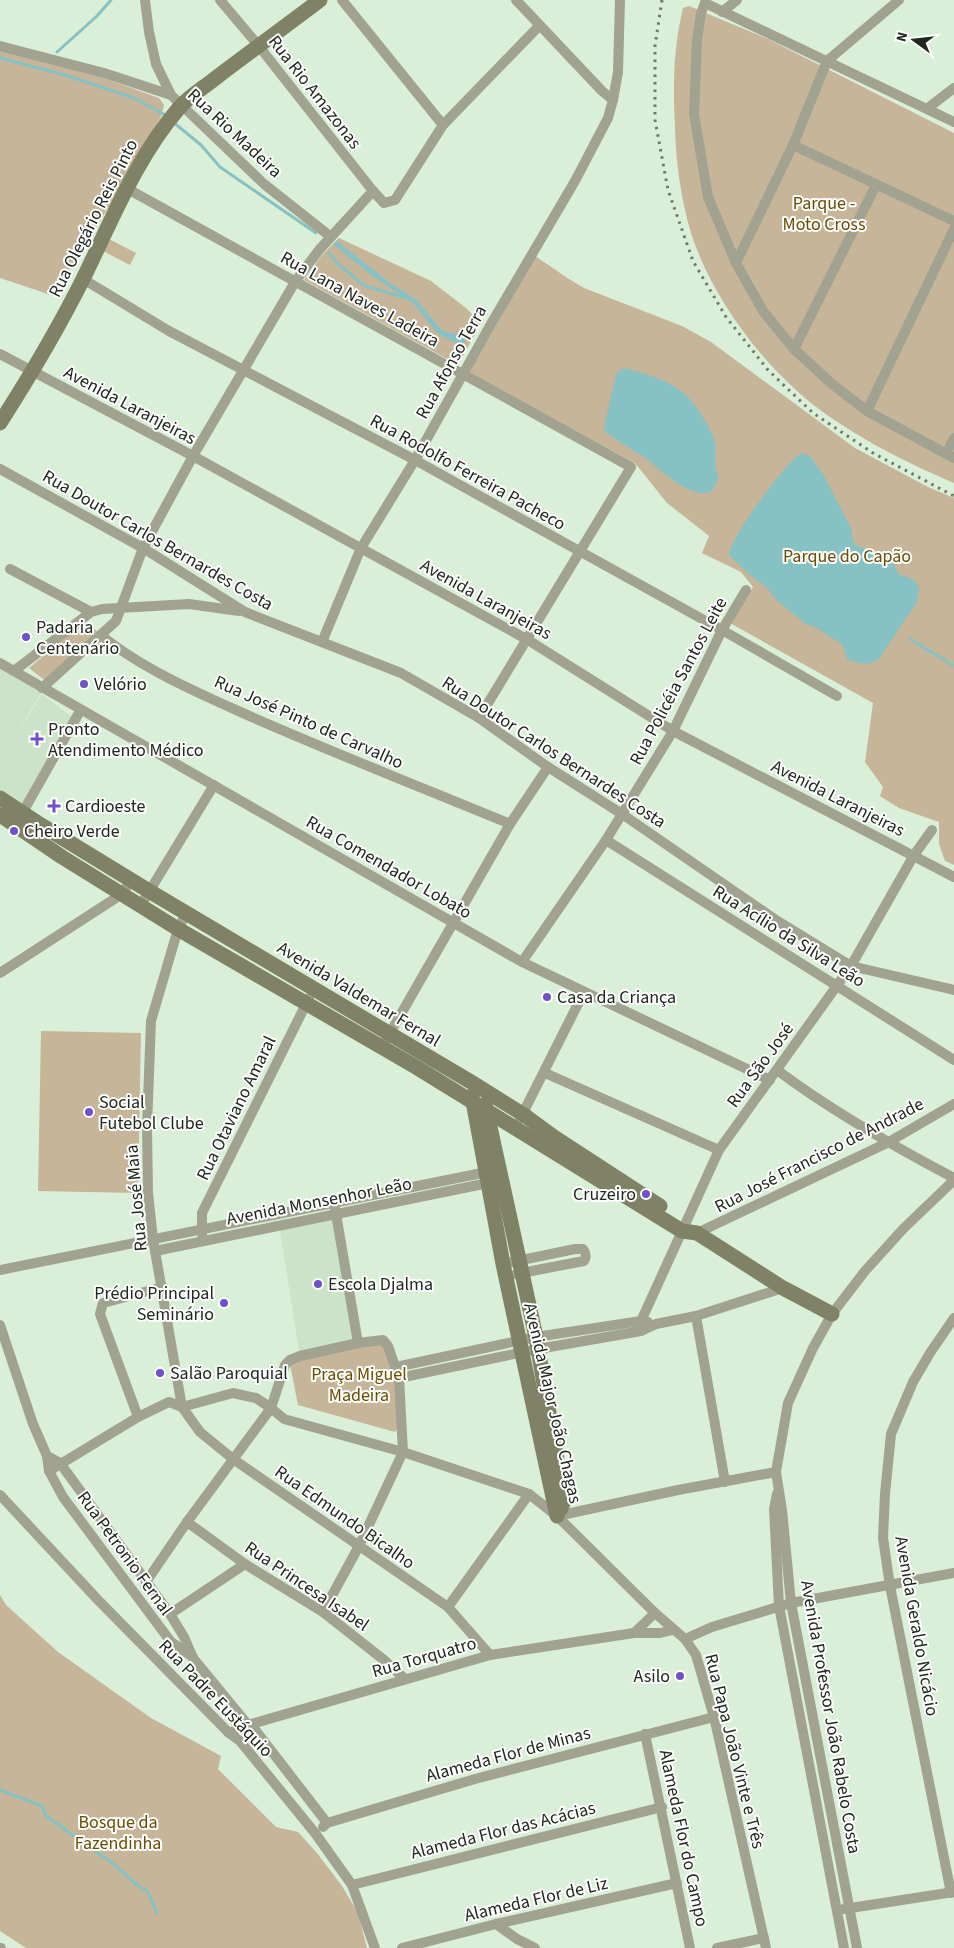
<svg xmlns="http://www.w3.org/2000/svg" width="954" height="1948" viewBox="0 0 954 1948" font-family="'Source Sans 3',sans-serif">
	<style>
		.built { fill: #cbe4c7 }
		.green { fill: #c6b599 }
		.water { fill: #86c1c4 }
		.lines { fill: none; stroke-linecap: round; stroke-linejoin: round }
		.stream { stroke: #86c1c4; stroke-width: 3 }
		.street { stroke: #a1a390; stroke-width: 10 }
		.secondary { stroke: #808266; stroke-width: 15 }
		.rail { stroke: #6d7a6b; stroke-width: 3; stroke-dasharray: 2.5 5; stroke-linecap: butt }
		.poi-dot { fill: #6f51cb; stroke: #fff; stroke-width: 2 }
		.labels { text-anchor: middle; stroke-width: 4; stroke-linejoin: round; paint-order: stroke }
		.street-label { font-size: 18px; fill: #20271f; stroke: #fff }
		.park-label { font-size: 18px; fill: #6a4c00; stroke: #fff }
		.poi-label { font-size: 18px; fill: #20271f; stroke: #fff; text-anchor: start }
	</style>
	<rect width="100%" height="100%" fill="#daefd7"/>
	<g class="built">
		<polygon points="0,667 43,690 5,753 42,694 72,717 22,811 0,797"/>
		<polygon points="336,1214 358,1343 300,1356 279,1225"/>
	</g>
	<g class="green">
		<path d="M689,6L768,39L954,133V483C911,465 866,442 827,415C769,374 713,302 691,233C681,199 676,164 675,128C673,85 673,50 683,8Z"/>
		<polygon points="0,50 101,77 159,98 164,105 161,117 107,210 69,270 54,296 0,278"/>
		<polygon points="107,238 136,253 130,265 101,250"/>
		<polygon points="339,238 431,281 466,308 481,323 458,365 304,280 322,255"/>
		<polygon points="535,256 569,279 584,288 682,326 711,342 855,448 928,487 954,498 954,865 945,861 939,844 939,822 899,808 880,796 883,787 865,762 873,703 730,623 753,587 741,572 702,553 709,536 667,503 635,463 469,373"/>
		<polygon points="85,621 99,633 47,682 29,668"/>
		<polygon points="41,1031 141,1033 138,1193 38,1191"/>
		<polygon points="380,1342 385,1344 397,1377 398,1428 395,1432 298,1405 290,1364 294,1360"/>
		<polygon points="0,1595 6,1605 58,1652 151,1718 221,1756 218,1769 276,1827 298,1832 317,1853 342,1886 358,1913 367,1948 26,1948 0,1931"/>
	</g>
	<g class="water">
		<polygon points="337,241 390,283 417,300 441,330 467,337 462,347 436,332 413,303 371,275 333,244"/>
		<path d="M624,368C662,378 686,385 706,422C709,428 714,436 715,443C717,455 712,466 719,477L713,490C694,503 660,469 645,458C632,449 617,441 605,432L604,427L616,375L620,370Z"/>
		<path d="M801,453L810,456L823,474L852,530V537L855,545C873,554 891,547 898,574L914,580L919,588L917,602L878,660C867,666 858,664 847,659L842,644L815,627L806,624L777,601L767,588L750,575L729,555C730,537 785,464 801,453Z"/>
	</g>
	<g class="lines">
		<g class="stream">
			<polyline points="57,52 97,16 111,0"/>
			<polyline points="0,58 68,76 134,98 167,116"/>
			<polyline points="173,122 201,145 220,167 316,233"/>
			<polyline points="329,253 337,263 365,286 407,298"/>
			<polyline points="910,639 954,666"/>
			<polyline points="0,1790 42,1806 46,1816 112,1863 136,1884 148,1892 157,1913"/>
		</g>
		<g class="street">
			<polyline points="145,0 149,32 156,64 171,95 264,184 331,237"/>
			<polyline points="220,0 258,45 373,191 384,203 395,200 443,125 539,26"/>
			<polyline points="342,0 443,125"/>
			<polyline points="516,0 602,91 613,100"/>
			<polyline points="899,0 827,61 793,145 736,263 763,311 794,349 832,384 867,411 954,458"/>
			<polyline points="705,3 954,122"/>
			<polyline points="705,3 701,13 697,40 694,114 708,197 736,263"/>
			<polyline points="722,12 737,0"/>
			<polyline points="0,46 104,73 171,95"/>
			<polyline points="928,108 954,88"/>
			<polyline points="793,145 954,221"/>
			<polyline points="126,188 631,467 479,718"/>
			<polyline points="83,279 169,331 415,460 722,630 837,696"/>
			<polyline points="794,349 876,185"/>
			<polyline points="0,354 193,456 528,640 673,731 954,877"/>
			<polyline points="867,411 954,229"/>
			<polyline points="946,454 954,438"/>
			<polyline points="0,469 143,548 245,612 401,673 479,718 548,767 622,814 776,920 851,966 954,990"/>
			<polyline points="10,569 91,612"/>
			<path d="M101,635C143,670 205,696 254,718C339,755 425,789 510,824"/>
			<polyline points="322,642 361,548 415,460 491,324 575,181 608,118 613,100 618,72 620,0"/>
			<polyline points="0,663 522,962 770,1080"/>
			<polyline points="14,671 91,612 102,609 189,604 239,611"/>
			<polyline points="42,688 116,621 143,548 193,456 295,282 319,250 373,191"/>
			<polyline points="19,819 80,711"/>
			<polyline points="606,840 954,1060"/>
			<polyline points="141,905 214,785"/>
			<polyline points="187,912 178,929 151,1021 147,1127 148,1193 153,1239 182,1407 200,1432 233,1459 448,1607 490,1655"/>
			<polyline points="522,962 606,840 673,731 722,630 746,590"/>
			<polyline points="0,973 122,894 131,880"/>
			<polyline points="382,1047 510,824 548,767"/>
			<path d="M777,1070C833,1112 893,1146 954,1178"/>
			<polyline points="545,1073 719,1150"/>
			<polyline points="520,1119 584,992"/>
			<polyline points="335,1208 358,1343"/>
			<polyline points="697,1233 887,1143 954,1104"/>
			<polyline points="202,1234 202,1213 309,998"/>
			<polyline points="155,1251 493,1182"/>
			<path d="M503,1264L575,1249H583C586,1253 587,1256 584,1261L516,1274"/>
			<polyline points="0,1270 492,1171"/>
			<polyline points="696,1316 725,1482"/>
			<polyline points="0,1325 33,1424 47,1456 49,1471 63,1497 171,1642 193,1657"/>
			<polyline points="641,1331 641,1321 719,1150 851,966 914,855 932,830"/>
			<polyline points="396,1367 536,1337 641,1321 648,1322"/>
			<polyline points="399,1378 538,1349 641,1331 656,1324 696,1316 783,1288"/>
			<polyline points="138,1417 100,1314 103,1303 163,1287"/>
			<polyline points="47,1456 60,1463 170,1614 184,1637 193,1658 248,1725 253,1727 327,1823"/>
			<polyline points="49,1471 138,1417 169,1402 182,1407 233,1393 256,1398 271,1408 284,1419 403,1452 529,1494 557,1516 655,1613 685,1639 696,1655 714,1717 766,1948"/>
			<polyline points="777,1494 774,1509 779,1606 844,1948"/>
			<polyline points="0,1495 99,1601 229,1733 240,1741 315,1833 352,1885 375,1948"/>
			<polyline points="557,1516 678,1490 776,1472"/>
			<polyline points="187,1522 245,1564 323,1612 384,1660 405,1679"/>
			<polyline points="146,1582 187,1522 271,1408 285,1365 290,1360 300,1356 358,1343 383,1340 388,1346 399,1378 403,1452 359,1546 323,1612"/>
			<polyline points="448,1607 529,1494"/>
			<polyline points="170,1614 245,1564"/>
			<polyline points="634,1633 655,1613"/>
			<polyline points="685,1639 712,1627 791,1603 954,1573"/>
			<polyline points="229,1733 248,1725 490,1655 634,1633 660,1633 673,1630"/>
			<polyline points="645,1734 690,1948"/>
			<polyline points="323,1827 327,1823 475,1779 714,1717"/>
			<polyline points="352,1885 662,1807"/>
			<polyline points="951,1893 890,1586 883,1538 885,1494 891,1434 913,1382 930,1353 954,1318"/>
			<polyline points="844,1909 954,1892"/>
			<polyline points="496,1924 517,1939 535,1948"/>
			<polyline points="0,1948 1,1948"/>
			<polyline points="402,1948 496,1924 677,1883"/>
			<polyline points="717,1948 764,1938"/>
			<polyline points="857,1948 791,1603 782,1510 776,1472 788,1403 813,1348 832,1314 865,1271 903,1229 954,1180"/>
		</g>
		<g class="secondary">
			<path d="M0,423C30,376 58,329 83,279C112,220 136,158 179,108C189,96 205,87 217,77C251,51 286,26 320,0"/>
			<polyline points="0,798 41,825 149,891 471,1082 524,1115 554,1137 660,1206"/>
			<polyline points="0,815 62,857 178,929 416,1067 682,1231 697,1233 783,1288 832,1314"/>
			<polyline points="472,1096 503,1264 557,1516"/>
			<polyline points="485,1104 536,1337 564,1501 560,1510"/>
		</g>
		<polyline class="rail" points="662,0 655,46 655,120 668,190 693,261 726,317 768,370 813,413 873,453 954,496"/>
	</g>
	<g class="poi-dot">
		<circle cx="26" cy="637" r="5"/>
		<circle cx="84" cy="684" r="5"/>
		<path d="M34.5 731.5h5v5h5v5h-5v5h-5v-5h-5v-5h5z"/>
		<path d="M51.5 798.5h5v5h5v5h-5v5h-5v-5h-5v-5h5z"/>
		<circle cx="14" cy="831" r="5"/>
		<circle cx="547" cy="997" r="5"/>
		<circle cx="89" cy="1112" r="5"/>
		<circle cx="646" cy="1194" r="5"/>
		<circle cx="318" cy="1284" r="5"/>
		<circle cx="224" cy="1303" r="5"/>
		<circle cx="160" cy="1373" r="5"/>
		<circle cx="680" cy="1676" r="5"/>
	</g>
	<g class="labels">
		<g class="street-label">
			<text transform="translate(315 92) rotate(52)" y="6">Rua Rio Amazonas</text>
			<text transform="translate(235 133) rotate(43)" y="6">Rua Rio Madeira</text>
			<text transform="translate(93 218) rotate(-63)" y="6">Rua Olegário Reis Pinto</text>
			<text transform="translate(360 299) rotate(29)" y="6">Rua Lana Naves Ladeira</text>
			<text transform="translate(451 362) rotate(-61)" y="6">Rua Afonso Terra</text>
			<text transform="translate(130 405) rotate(28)" y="6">Avenida Laranjeiras</text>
			<text transform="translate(468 472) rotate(29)" y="6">Rua Rodolfo Ferreira Pacheco</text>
			<text transform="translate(158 540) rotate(30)" y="6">Rua Doutor Carlos Bernardes Costa</text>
			<text transform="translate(486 599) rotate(29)" y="6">Avenida Laranjeiras</text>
			<text transform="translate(678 681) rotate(-62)" y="6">Rua Policéia Santos Leite</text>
			<text transform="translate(309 722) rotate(24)" y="6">Rua José Pinto de Carvalho</text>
			<text transform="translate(554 752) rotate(33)" y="6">Rua Doutor Carlos Bernardes Costa</text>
			<text transform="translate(838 798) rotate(27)" y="6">Avenida Laranjeiras</text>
			<text transform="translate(389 867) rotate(30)" y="6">Rua Comendador Lobato</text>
			<text transform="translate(789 936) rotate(32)" y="6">Rua Acílio da Silva Leão</text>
			<text transform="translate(359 994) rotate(31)" y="6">Avenida Valdemar Fernal</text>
			<text transform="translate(760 1065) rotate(-54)" y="6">Rua São José</text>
			<text transform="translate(236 1108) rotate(-64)" y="6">Rua Otaviano Amaral</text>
			<text transform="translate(819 1155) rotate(-27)" y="6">Rua José Francisco de Andrade</text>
			<text transform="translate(136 1198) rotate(-95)" y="6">Rua José Maia</text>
			<text transform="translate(319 1201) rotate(-11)" y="6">Avenida Monsenhor Leão</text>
			<text transform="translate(553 1403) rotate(77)" y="6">Avenida Major João Chagas</text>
			<text transform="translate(345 1517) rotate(35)" y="6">Rua Edmundo Bicalho</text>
			<text transform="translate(125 1553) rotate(54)" y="6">Rua Petronio Fernal</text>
			<text transform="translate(307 1586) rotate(34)" y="6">Rua Princesa Isabel</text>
			<text transform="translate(917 1626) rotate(80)" y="6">Avenida Geraldo Nicácio</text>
			<text transform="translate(424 1657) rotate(-16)" y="6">Rua Torquatro</text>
			<text transform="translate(216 1698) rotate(46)" y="6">Rua Padre Eustáquio</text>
			<text transform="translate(831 1717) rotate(80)" y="6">Avenida Professor João Rabelo Costa</text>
			<text transform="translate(735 1751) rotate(76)" y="6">Rua Papa João Vinte e Três</text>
			<text transform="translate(508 1754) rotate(-15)" y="6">Alameda Flor de Minas</text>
			<text transform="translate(503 1830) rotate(-14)" y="6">Alameda Flor das Acácias</text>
			<text transform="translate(684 1838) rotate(78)" y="6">Alameda Flor do Campo</text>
			<text transform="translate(536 1899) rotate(-13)" y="6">Alameda Flor de Liz</text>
		</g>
		<g class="park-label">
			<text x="824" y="209">Parque -<tspan x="824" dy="21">Moto Cross</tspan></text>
			<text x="847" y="562">Parque do Capão</text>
			<text x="359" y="1380">Praça Miguel<tspan x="359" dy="21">Madeira</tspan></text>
			<text x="118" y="1828">Bosque da<tspan x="118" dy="21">Fazendinha</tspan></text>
		</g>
		<g class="poi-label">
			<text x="36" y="633">Padaria<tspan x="36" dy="21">Centenário</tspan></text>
			<text x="94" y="690">Velório</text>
			<text x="48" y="735">Pronto<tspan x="48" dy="21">Atendimento Médico</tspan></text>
			<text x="65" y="812">Cardioeste</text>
			<text x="24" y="837">Cheiro Verde</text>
			<text x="557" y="1003">Casa da Criança</text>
			<text x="99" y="1108">Social<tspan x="99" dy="21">Futebol Clube</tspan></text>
			<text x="636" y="1200" text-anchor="end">Cruzeiro</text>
			<text x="328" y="1290">Escola Djalma</text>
			<text x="214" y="1299" text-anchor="end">Prédio Principal<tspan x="214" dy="21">Seminário</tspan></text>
			<text x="170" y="1379">Salão Paroquial</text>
			<text x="670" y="1682" text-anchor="end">Asilo</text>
		</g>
	</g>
	<g transform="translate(914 40) rotate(285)" stroke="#ffffff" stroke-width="4" paint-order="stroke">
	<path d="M0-4L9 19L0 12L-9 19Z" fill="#20271f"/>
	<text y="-8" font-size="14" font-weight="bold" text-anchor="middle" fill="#20271f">N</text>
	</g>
</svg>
